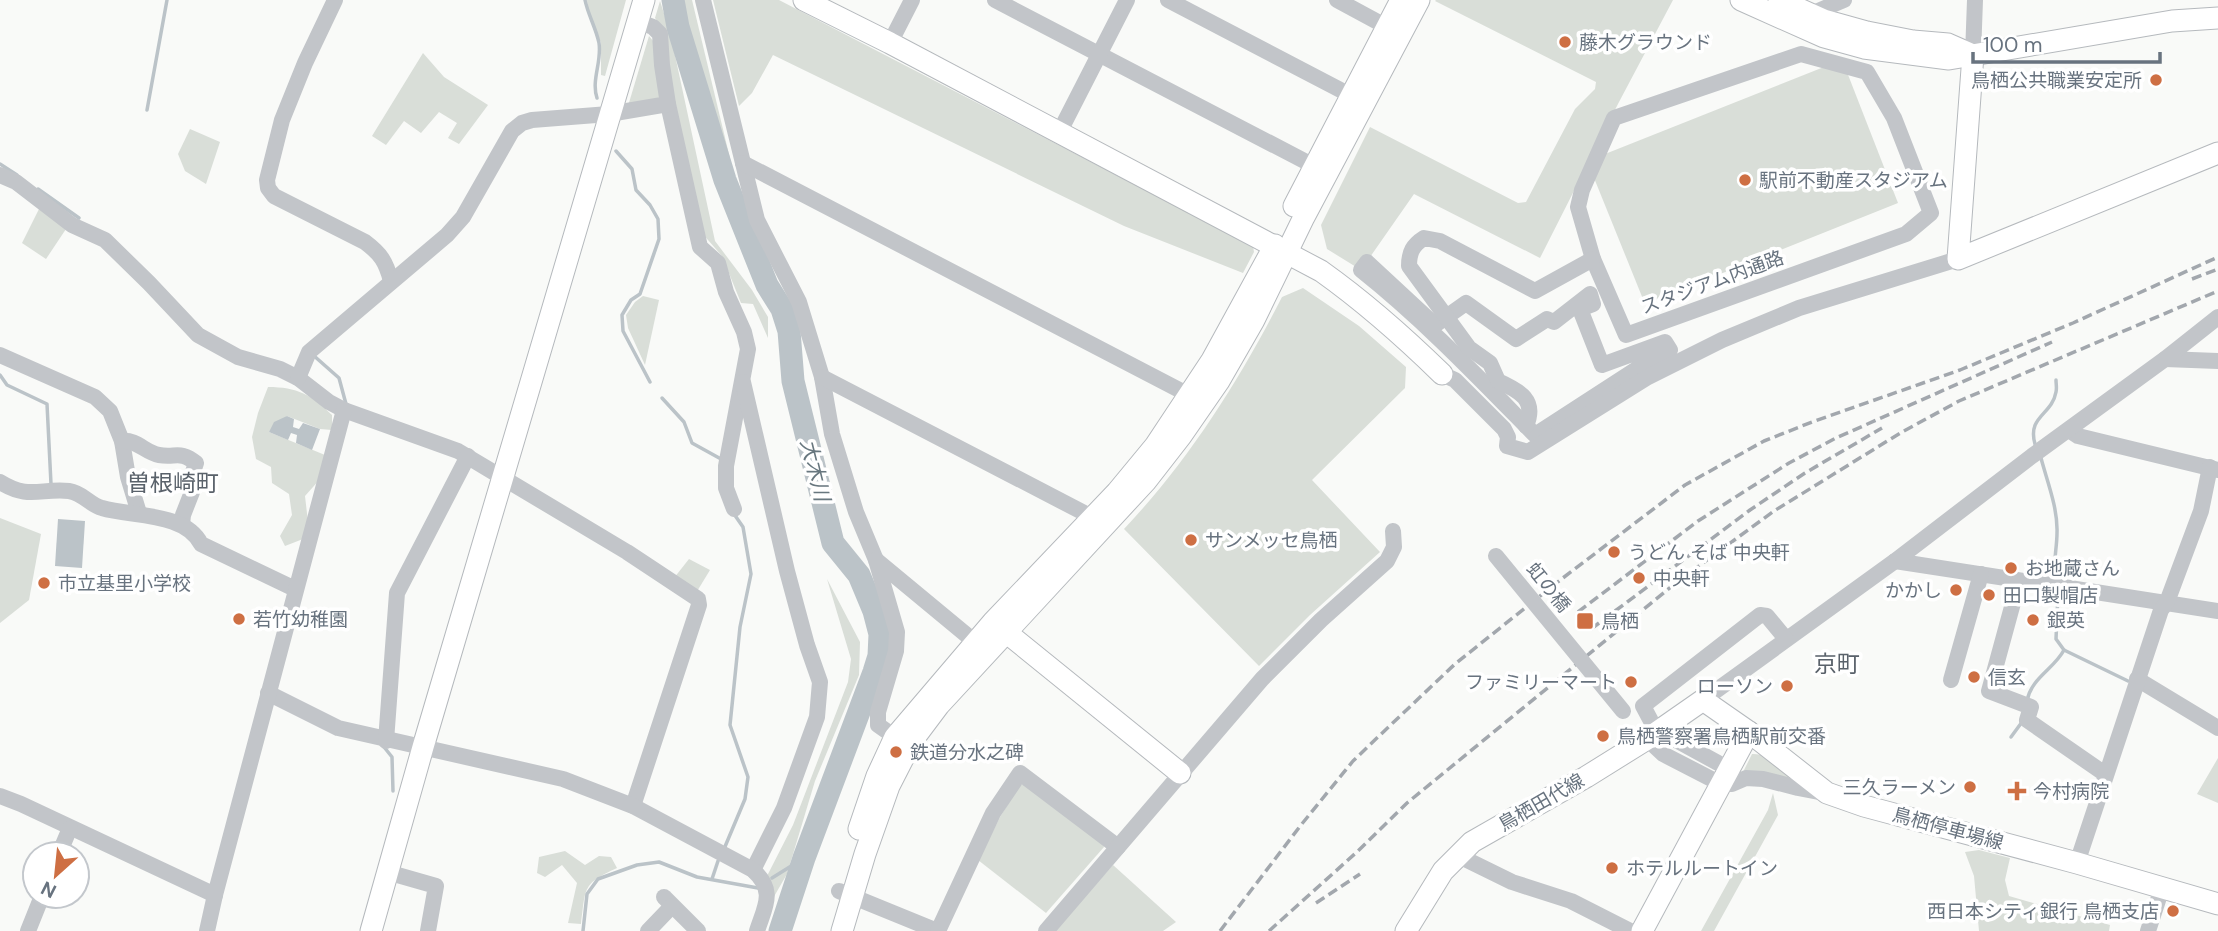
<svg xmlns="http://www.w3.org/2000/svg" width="2218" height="931" viewBox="0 0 2218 931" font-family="'DM Sans','Noto Sans JP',sans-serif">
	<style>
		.green { fill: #d9ded8 }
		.water { fill: #bbc3c8 }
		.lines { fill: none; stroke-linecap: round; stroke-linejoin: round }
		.stream { stroke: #bbc3c8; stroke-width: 3.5 }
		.river { stroke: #bbc3c8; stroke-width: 23 }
		.secondary-casing { stroke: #b5b9bd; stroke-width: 23 }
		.street { stroke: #c2c5c9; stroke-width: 16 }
		.secondary { stroke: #fff; stroke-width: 21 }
		.rail { stroke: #a2a7ad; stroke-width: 3.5; stroke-dasharray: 10 5; stroke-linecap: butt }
		.street-bridge { stroke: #c2c5c9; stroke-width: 16 }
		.poi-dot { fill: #ce6f43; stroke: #fff; stroke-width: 2.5 }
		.labels { text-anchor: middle; stroke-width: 7; stroke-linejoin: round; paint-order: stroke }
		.poi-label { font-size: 19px; fill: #68737f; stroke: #fff; text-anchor: start }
		.street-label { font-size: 19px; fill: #68737f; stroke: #fff }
		.water-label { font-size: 21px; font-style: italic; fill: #68777f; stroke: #fff }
		.quarter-label { font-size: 23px; fill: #5a626b; stroke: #fff }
	</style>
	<rect width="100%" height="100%" fill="#f9faf8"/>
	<g class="green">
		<polygon points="587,0 626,0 605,76 601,75 601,43 588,11"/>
		<polygon points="684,0 692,0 733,171 686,17"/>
		<polygon points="713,0 779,0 1253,246 1254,252 1243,273 1124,226 773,55 752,93 739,106"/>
		<polygon points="1436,0 1673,0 1619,102 1540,258 1414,194 1361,270 1327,249 1321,225 1370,127 1518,203 1526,202 1575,109 1595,89 1596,82 1435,1"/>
		<polygon points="660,1 670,32 715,241 752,290 768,317 768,338 753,304 741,303 722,256 701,232 667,67 664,30 655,18"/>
		<polygon points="649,36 654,42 663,99 628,106"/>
		<polygon points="423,53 444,77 488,105 459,144 448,138 457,123 439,112 421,133 404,121 386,145 372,136"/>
		<polygon points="1834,63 1845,67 1898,203 1645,304 1592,173 1600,156"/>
		<polygon points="190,129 220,142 206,184 185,171 178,154"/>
		<polygon points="41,205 68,226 46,259 22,243"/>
		<path d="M1303,288L1359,326L1406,367L1405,388L1312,480L1380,552L1310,615L1259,666L1124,529C1189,460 1239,381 1282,297Z"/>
		<polygon points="643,296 659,300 645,365 628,328 626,315 635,302"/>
		<path d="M268,387C297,387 312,395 332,415V430L320,429L287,416L269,432L325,455L321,478L305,496L308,522L303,539L285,546L280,536L292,515L289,494L272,483L271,467L256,459L252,437L258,413Z"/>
		<polygon points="0,518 41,534 29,600 0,623"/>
		<polygon points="689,559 710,570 696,593 674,578"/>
		<polygon points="827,579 860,642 859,675 815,781 787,874 772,900 767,876 793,825 848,682 851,659"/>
		<path d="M1752,754C1769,753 1783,769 1796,779L1742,774Z"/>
		<polygon points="2218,758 2218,803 2197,794"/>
		<polygon points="1027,784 1103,843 1104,847 1046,913 978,860 1000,817 1020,785"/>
		<polygon points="1773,793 1778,815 1714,931 1701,931 1768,810"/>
		<polygon points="1979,850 2010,858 2005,880 2009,896 2110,925 2109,931 1979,931 1974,876 1965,852"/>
		<path d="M565,851L585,865L599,856L611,857L617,868C582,884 586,887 581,924L568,923L577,883L562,865L545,877L537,873L539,857Z"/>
		<polygon points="1113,865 1176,922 1163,931 1054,931"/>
	</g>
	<g class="water">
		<polygon points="287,416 294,419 293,427 299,429 303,423 320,429 312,450 296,443 297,435 291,433 288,440 269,432 274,422"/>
		<polygon points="58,519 85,521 82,568 55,566"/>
	</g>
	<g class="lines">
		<g class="stream">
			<path d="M585,0C588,15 596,28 599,43C602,62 591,80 597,98"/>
			<polyline points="147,110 167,0"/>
			<polyline points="616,151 632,169 636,190 650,205 658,219 659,239 640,294 631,300 622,315 623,331 650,382"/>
			<polyline points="0,164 17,175"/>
			<polyline points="38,189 79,218"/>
			<polyline points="313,355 339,378 346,404"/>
			<polyline points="0,375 7,385 47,404 51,484"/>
			<polyline points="662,398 684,422 692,443 721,459"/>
			<path d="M2035,444C2027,416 2052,415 2056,392C2057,388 2056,384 2056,380"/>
			<path d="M2041,458C2047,481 2058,508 2057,533C2057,550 2052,565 2056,582"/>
			<polyline points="2058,593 2056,639 2064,650 2128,681"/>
			<path d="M2027,701C2031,678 2054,669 2064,650"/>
			<polyline points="2011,737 2022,722"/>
			<polyline points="384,747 392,757 393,791"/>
			<polyline points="724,849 745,799 748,777 730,725 740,627 751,574 743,527 734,514"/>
			<polyline points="772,878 804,858"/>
			<polyline points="712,879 718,861"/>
			<polyline points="583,931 587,894 598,879 637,865 659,862 697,877 758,888"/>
		</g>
		<polyline class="river" points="673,0 678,27 725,180 767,285 782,309 789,331 793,381 833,543 859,575 874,611 880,634 879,656 874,672 804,858 780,931"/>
		<defs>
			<g id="secondary">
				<path d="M804,0L890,43L1321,271C1366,303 1402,335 1442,374"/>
				<polyline points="1741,0 1824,37 1864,48 1949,59 2172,21 2218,18"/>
				<polyline points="1779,0 1824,20 1867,32 1913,41 1948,44 1973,55"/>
				<polyline points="1973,55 1958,259 2218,153"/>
				<polyline points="1294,206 1401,0"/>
				<polyline points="996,624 1180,773"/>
				<polyline points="859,829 877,776 895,737 993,622 1117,492 1155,446 1212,360 1275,245"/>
				<polyline points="371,931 423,747 644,0"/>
				<polyline points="842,931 865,854 889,786 912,741 939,705 1146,481 1181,436 1219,381 1254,320 1304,217 1419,0"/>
				<polyline points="1406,931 1443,871 1472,842 1586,777 1647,739 1703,700 1749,732 1827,793 1864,806 2077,863 2218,904"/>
				<polyline points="1642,931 1749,732"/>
			</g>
		</defs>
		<use href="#secondary" class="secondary-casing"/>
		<g class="street">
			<path d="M335,0L305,63L282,120L267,180L268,188L274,196L365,242C381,254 386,262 391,281"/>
			<polyline points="703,0 757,220 799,302 822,377 832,434 856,512 876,560 897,632 896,651 878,712 878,725 895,737"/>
			<polyline points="995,0 1314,166"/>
			<polyline points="1168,0 1352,96"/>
			<polyline points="1337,0 1387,27"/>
			<polyline points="1811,14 1844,0"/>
			<polyline points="890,43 912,0"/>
			<polygon points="1801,54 1867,72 1894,118 1931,213 1906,234 1626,335 1593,259 1578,207 1582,190 1614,118"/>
			<polyline points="1973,55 1975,0"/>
			<polyline points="668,104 700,247 718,263 726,292 744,332 748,349 726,466 726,488 734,509"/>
			<polyline points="1059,133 1127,0"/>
			<polyline points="743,163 1189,395"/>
			<polyline points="0,175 16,182 72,225 105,240 149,283 198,335 238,357 280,369 298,378 329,402 344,410 458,451 627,552 698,599 699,605 633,806"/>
			<path d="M1367,262L1435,325L1466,303L1516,339L1547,319L1554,322L1590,294L1593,304L1580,309L1602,365L1665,342L1670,350L1643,365L1535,435C1479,378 1424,320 1361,270Z"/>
			<polyline points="0,355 95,397 110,411 122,441 128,477 139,513"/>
			<polyline points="2165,359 2218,361"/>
			<polyline points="1442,374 1455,380 1504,429 1508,437 1507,446 1528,452 1648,377 1722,340 1799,308 1958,259"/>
			<polyline points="822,377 1092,517"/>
			<polyline points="298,378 309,352 447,235 463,217 512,131 522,123 532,120 609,114 668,104 662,65 660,34 653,27 637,21"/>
			<polyline points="743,382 787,571 807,645 820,682 817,717 784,808 753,870"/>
			<path d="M1526,426C1537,400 1520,391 1498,381L1490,363L1469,348L1409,266C1409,252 1413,245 1424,238L1440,241L1535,291L1593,259"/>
			<polyline points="2069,430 2078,436 2218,470"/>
			<path d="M122,441C136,439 146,453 159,455C176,458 180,450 196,463L191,478L192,492L183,515L182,525"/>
			<path d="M0,482C29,500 40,488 69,491C83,493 90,505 102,508C132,517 185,512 201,544L295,589"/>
			<polyline points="876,560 975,642"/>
			<polyline points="1895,561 2218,611"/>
			<polyline points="2019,581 1989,691 2031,707 2027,720 2105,774"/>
			<polyline points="2137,679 2218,728"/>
			<polyline points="1951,680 1981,574"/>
			<path d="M268,693L338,728L563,779L633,806L753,870C776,891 765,906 757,931"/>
			<polyline points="1703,700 1895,561 2032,456 2165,359 2218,317"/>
			<polyline points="1665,727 1676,740 1729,769"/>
			<polyline points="1655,734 1651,721 1643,706 1760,615 1767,616 1786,639"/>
			<polyline points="1647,739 1663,754 1721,784 1732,784 1746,778 1763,779 1798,788 1824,793"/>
			<polyline points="386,741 397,593 468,456"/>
			<polyline points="0,796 21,804 215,895"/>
			<polyline points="59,854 70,828"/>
			<polyline points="1459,856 1512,882 1571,901 1630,931"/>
			<polyline points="2077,863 2161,610 2167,602 2201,511 2210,467"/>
			<polyline points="387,872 436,886 428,931"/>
			<polyline points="839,891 937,931"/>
			<polyline points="664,897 698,931"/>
			<polyline points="28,931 42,896"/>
			<polyline points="207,931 215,895 344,410"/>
			<polyline points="648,931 672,906"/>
			<polyline points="938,931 993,813 1020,773 1118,847"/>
			<polyline points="1046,931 1262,679 1321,620 1387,561 1394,547 1393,531"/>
			<polyline points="2148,931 2162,888"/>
		</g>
		<use href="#secondary" class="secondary"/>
		<g class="rail">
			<polyline points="2192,279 2218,269"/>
			<polyline points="1578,612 1698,521 1789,463 1836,438 2052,342"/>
			<polyline points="1591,629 1750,510 1805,473 1882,428"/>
			<polyline points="1316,903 1360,874"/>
			<polyline points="1220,931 1301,825 1353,761 1378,737 1455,664 1555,584 1685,485 1764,441 1812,422 1960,370 2073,323 2218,257"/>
			<polyline points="1269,931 1358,851 1407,803 1677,582 1774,511 1902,432 1959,401 2218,291"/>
		</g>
		<polyline class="street-bridge" points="1496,556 1623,711"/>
	</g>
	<g class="poi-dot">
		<circle cx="1565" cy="42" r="7"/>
		<circle cx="2156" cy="80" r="7"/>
		<circle cx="1745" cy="180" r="7"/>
		<circle cx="1191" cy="540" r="7"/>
		<circle cx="1614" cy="552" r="7"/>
		<circle cx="2011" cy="568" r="7"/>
		<circle cx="1639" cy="578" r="7"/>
		<circle cx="44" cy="583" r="7"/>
		<circle cx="1956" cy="590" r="7"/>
		<circle cx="1989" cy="595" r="7"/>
		<circle cx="239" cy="619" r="7"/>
		<circle cx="2033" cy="620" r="7"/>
		<rect x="1576" y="612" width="18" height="18" rx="3.5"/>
		<circle cx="1974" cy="677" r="7"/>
		<circle cx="1631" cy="682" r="7"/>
		<circle cx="1787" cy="686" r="7"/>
		<circle cx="1603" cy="736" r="7"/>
		<circle cx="896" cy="752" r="7"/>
		<circle cx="1970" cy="787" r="7"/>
		<path d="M2013.5 780.5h7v7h7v7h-7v7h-7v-7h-7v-7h7z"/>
		<circle cx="1612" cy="868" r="7"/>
		<circle cx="2173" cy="911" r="7"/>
	</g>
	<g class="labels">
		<g class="poi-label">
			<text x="1579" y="49">藤木グラウンド</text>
			<text x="2142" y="87" text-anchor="end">鳥栖公共職業安定所</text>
			<text x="1759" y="187">駅前不動産スタジアム</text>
			<text x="1205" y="547">サンメッセ鳥栖</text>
			<text x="1628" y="559">うどん そば 中央軒</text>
			<text x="2025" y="575">お地蔵さん</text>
			<text x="1653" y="585">中央軒</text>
			<text x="58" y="590">市立基里小学校</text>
			<text x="1942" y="597" text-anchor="end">かかし</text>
			<text x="2003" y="602">田口製帽店</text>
			<text x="253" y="626">若竹幼稚園</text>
			<text x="2047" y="627">銀英</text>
			<text x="1601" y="628">鳥栖</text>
			<text x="1988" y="684">信玄</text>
			<text x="1617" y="689" text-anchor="end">ファミリーマート</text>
			<text x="1773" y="693" text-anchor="end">ローソン</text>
			<text x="1617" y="743">鳥栖警察署鳥栖駅前交番</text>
			<text x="910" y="759">鉄道分水之碑</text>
			<text x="1956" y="794" text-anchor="end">三久ラーメン</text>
			<text x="2033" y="798">今村病院</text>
			<text x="1626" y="875">ホテルルートイン</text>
			<text x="2159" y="918" text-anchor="end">西日本シティ銀行 鳥栖支店</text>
		</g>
		<g class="street-label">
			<text transform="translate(1712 282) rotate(-20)" y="7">スタジアム内通路</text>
			<text transform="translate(1549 587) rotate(51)" y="7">虹の橋</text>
			<text transform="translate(1541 802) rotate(-30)" y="7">鳥栖田代線</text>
			<text transform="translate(1948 828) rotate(15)" y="7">鳥栖停車場線</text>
		</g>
		<g class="water-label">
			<text transform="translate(815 470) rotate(76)" y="7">大木川</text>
		</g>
		<g class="quarter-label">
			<text x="173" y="491">曽根崎町</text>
			<text x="1837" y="672">京町</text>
		</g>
	</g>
	<g transform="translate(56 875) rotate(207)"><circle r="33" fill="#ffffff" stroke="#c3c7cc" stroke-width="2"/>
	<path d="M0-5L12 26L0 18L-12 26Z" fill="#ce6f43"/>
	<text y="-10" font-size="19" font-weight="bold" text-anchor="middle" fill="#68737f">N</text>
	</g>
	<path d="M1973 52v10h187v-10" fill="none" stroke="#68737f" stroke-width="3.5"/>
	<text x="1983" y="52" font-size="21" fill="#68737f" stroke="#ffffff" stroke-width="5" paint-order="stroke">100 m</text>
</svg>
